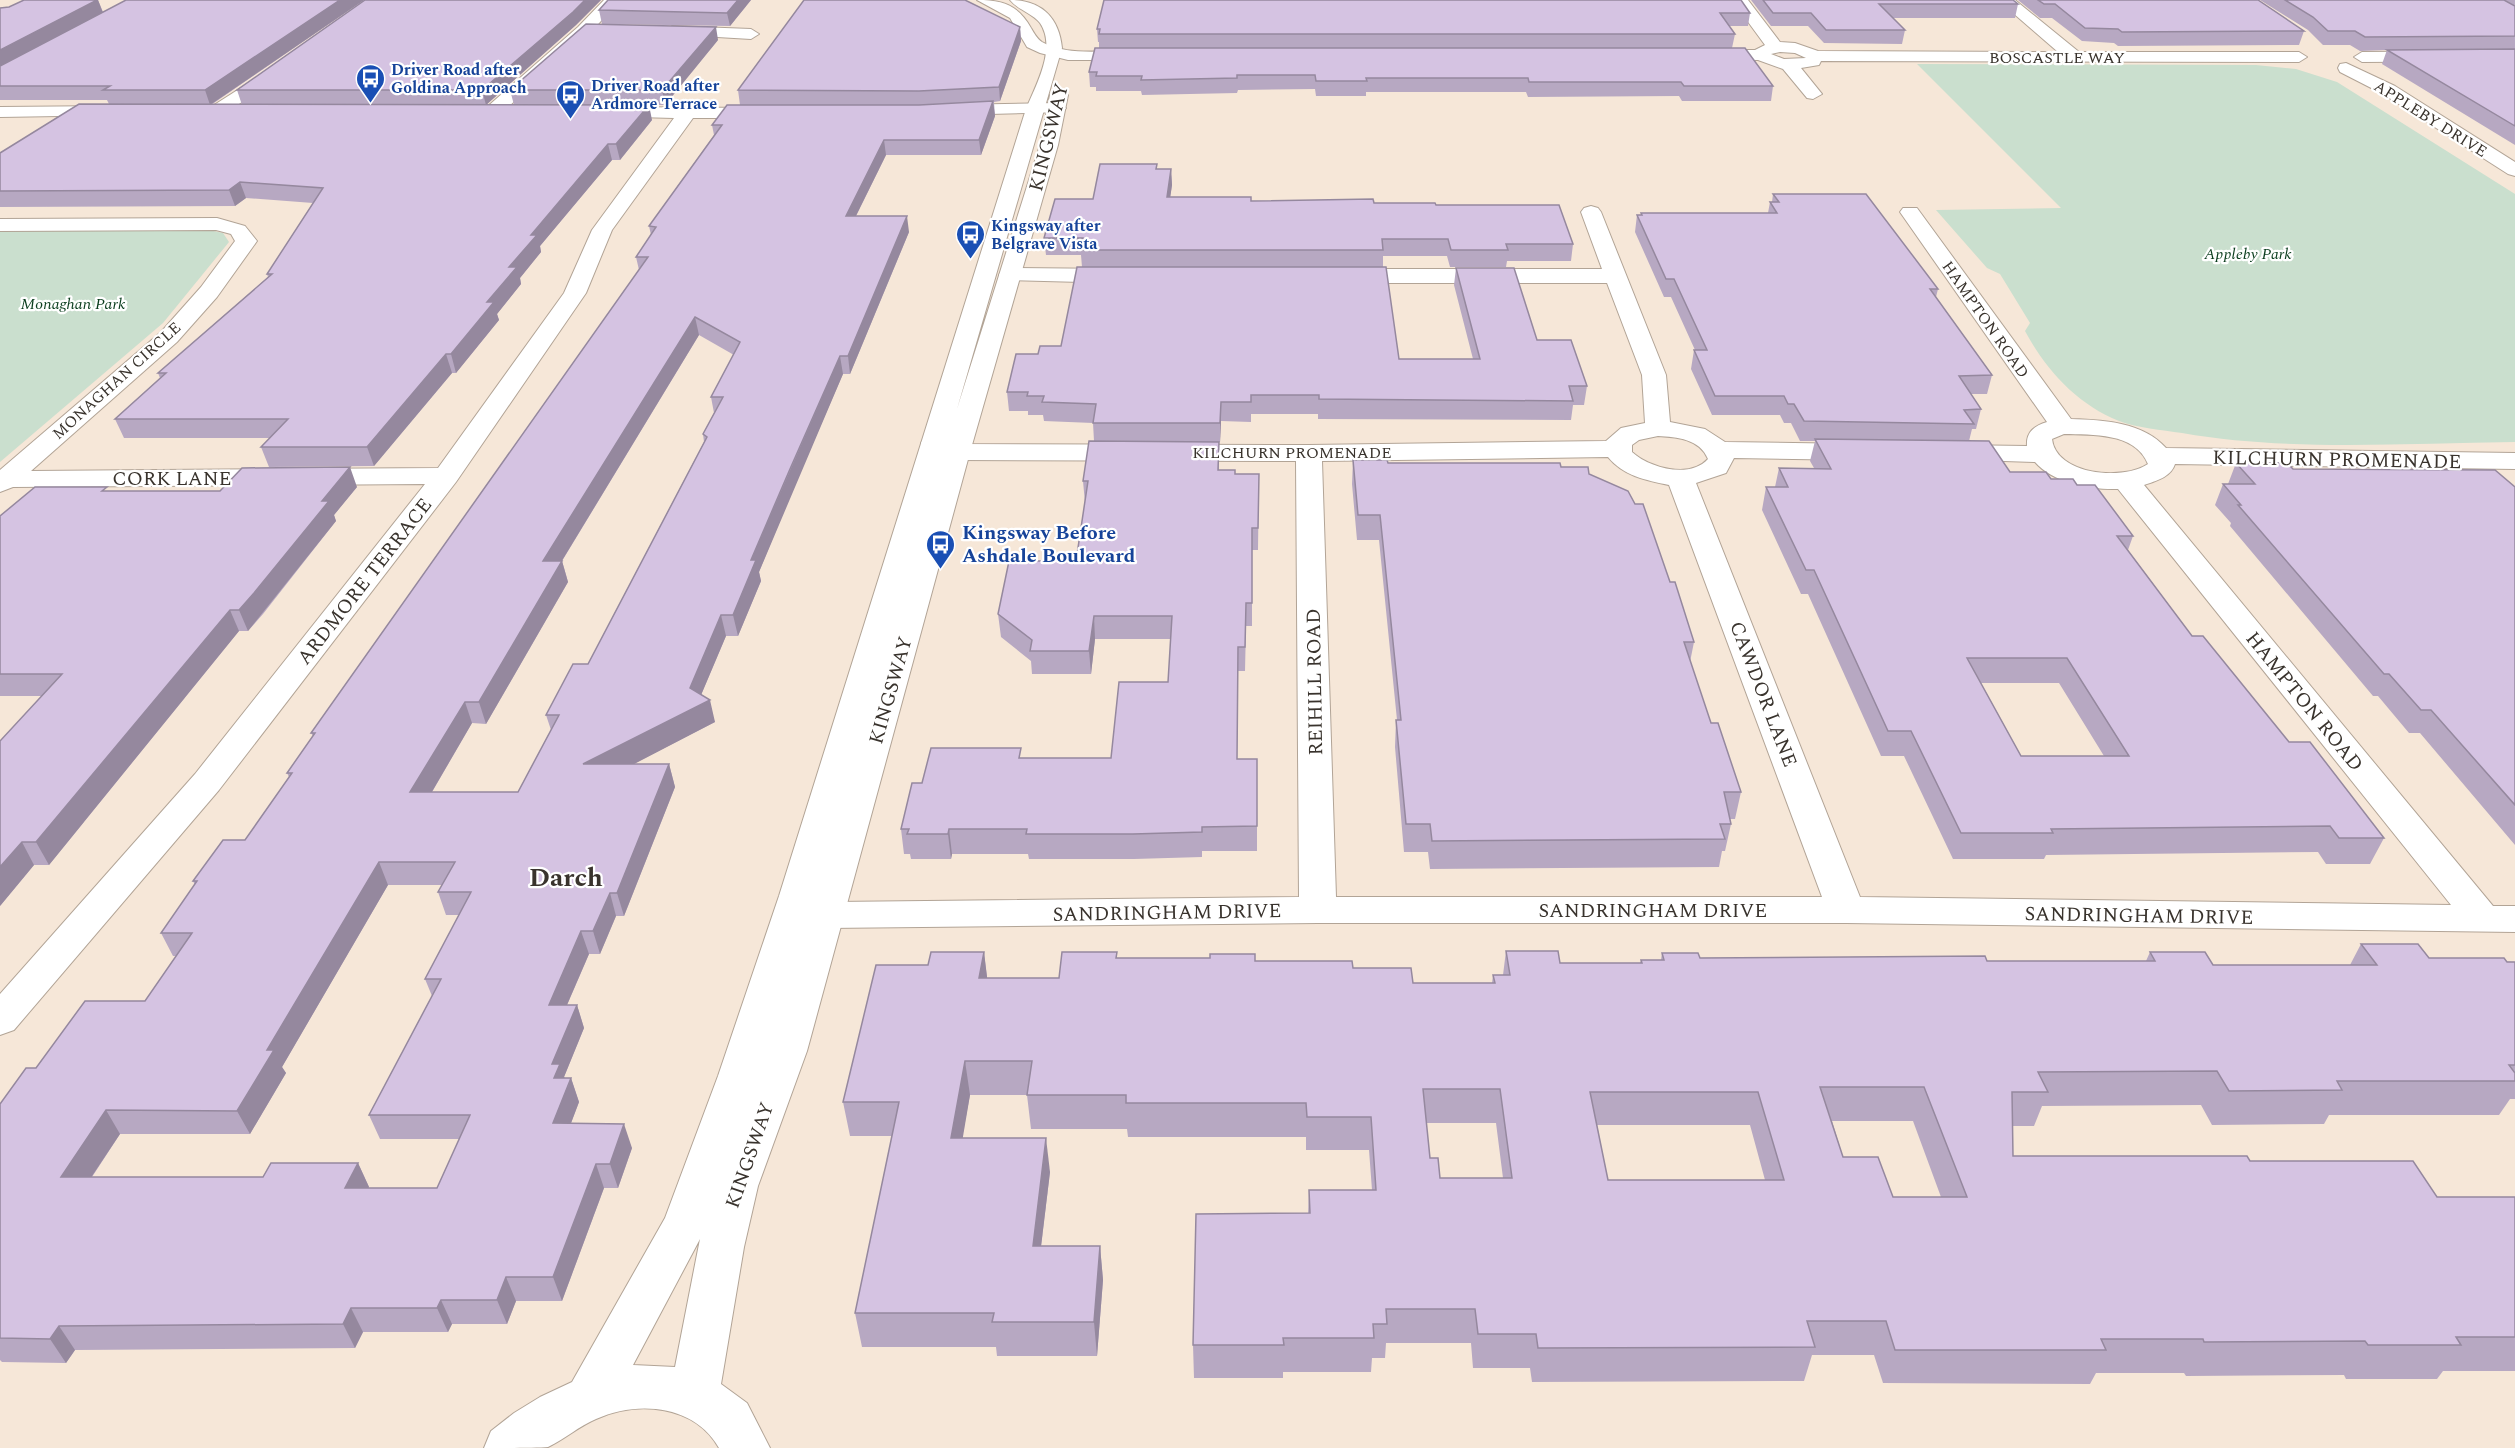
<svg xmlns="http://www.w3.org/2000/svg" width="2515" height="1448" viewBox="0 0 2515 1448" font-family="Spectral,serif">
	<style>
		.green { fill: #cadfce }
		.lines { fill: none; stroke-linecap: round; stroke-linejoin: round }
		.minor-casing { stroke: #b2a496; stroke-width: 2 }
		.major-casing { stroke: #b2a496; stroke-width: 2 }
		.minor { fill: #fff; fill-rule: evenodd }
		.major { fill: #fff; fill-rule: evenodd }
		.wall { fill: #b7a8c2; fill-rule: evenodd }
		.shaded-wall { fill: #95889e }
		.building { fill: #d5c3e2; stroke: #95889e; stroke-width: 1.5; fill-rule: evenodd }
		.labels { text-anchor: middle; stroke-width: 4.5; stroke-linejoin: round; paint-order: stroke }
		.far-street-label { font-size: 16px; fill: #39332d; stroke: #fff }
		.far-transit-label { font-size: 16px; font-weight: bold; fill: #164399; stroke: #fff; text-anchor: start }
		.far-park-label { font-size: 16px; font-style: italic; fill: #0a3d1d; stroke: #fff }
		.street-label { font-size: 20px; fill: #39332d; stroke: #fff }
		.transit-label { font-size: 20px; font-weight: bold; fill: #164399; stroke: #fff; text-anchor: start }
		.district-label { font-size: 26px; font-weight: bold; fill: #39332d; stroke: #fff }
	</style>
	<rect width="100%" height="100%" fill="#f6e7d8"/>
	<g class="green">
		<path d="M1917,64L2256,65L2296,69L2337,82L2515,194V442C2404,443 2291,452 2182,433C2161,430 2138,428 2119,421C2077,404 2046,370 2025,331L2030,323L2000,274L1987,268L1936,210L2061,208Z"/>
		<polygon points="204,229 223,233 229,242 163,323 0,462 0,230"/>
	</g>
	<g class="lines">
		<defs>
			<g id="minor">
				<polygon points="604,0 620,0 590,33 499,115 487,115 484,111 487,107 578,27"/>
				<path d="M977,0C1003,0 1018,5 1031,28C1034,33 1037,39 1042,42C1069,57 1109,50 1139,50L1147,55L1139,60H1068L1040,53L1027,47L1010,18Z"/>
				<path d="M1732,0H1748L1780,42L1795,43L1818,51L2058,52L1998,0H2015L2079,52H2299L2307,57L2299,62L1821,61L1819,65L1801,68L1822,94L1813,99L1807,98L1783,69L1758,60L1700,59L1698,55L1706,50H1755L1765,45ZM1780,52L1795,53L1806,58L1784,59L1771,54Z"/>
				<polygon points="672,26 751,29 759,34 751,39 666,34 664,31"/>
				<polygon points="2515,51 2515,61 2362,62 2354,57 2362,52"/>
				<polygon points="2346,63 2395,86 2515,162 2515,176 2508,174 2383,94 2340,72 2338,68 2340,64"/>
				<polygon points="275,66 283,71 281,75 223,115 211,115 208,111 211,107"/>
				<polygon points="1057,103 1066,108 1063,112 951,115 942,110 951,105"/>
				<polygon points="113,106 119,107 122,111 119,115 0,117 0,107"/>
				<polygon points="606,107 767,108 776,113 767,118 693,118 612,230 586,293 456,482 219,790 14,1030 0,1035 0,994 195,774 425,484 13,487 0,492 0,470 161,332 201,287 235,241 231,234 216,230 0,231 0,219 217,218 245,226 257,241 217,297 177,342 31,471 438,468 564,293 592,230 674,118 600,116 597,112 600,108"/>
				<path d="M1591,206L1598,208L1601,212L1666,375L1670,422L1705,429L1725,442L1856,444L1865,446L1869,452L1865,458L1856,460L1734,458L1726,473L1696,483L1860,897L2451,905L2118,489C2091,490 2053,483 2035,462L1944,459L1940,453L1944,447L1953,445L2027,446C2026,432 2034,426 2047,422L1900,212L1903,208H1917L2071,419C2104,420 2143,422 2166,448L2515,453V469L2175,464C2171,477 2156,481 2144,485L2493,906H2515V932L1846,923H1318L827,928C810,923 794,915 785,900L791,891C809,886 819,892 834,902L1299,897L1296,461L957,460L925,449L921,443L925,437L934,435L960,444L1309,445L1606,441L1621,428L1645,423L1642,375L1607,283H1342L1334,281L1331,276L1334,271L1342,269H1602L1581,212L1584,208ZM2064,434C2092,435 2135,432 2148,464C2123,481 2056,475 2052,439ZM1658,436C1677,437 1700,439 1708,459C1690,479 1649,468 1632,452V445L1639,440ZM1608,457C1624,476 1645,480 1669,485L1822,897H1336L1322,461Z"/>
				<polygon points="1010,268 1119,269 1127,271 1130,276 1127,281 1119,283 1002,280 999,275 1002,270"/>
			</g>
			<path id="major" d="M1010,0C1041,0 1059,17 1062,48L957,409L1040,145L1050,95L1059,90L1068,95L1058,145L970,452L807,1051L758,1186L744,1247L721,1384L747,1403L770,1448H719C695,1405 638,1400 596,1419C579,1426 565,1439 548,1447C537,1448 498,1448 484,1448L491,1431L514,1413L540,1397L572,1382L665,1218L718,1076L779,896L1026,109C1036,85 1057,48 1040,23C1032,13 1018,10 1010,0ZM700,1239L675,1367L633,1365Z"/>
		</defs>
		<use href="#minor" class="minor-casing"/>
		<use href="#major" class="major-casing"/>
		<use href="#minor" class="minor"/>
		<use href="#major" class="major"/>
	</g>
	<g class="wall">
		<polygon points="24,0 98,0 103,12 364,0 211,105 242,105 237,90 365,0 601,0 576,25 486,105 652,120 620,160 612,160 540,246 541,252 520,278 521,284 497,314 499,320 456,373 452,373 374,466 269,467 261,447 270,438 124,438 115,419 160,378 158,373 268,277 267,274 313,203 246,198 235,206 0,207 0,153 109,104 107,100 0,100 0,8 9,7"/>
		<polygon points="608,0 751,0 730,26 602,24 599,10"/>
		<polygon points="1104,0 1750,13 1748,26 1729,26 1735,34 1732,48 1099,48 1099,42 1098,42 1097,29"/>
		<polygon points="1751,0 2013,0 2018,4 2015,18 1892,18 1905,30 1902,44 1824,43 1808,26 1771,26"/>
		<polygon points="2018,0 2258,0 2304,31 2299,45 2118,46 2114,43 2082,41 2052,18 2040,18"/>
		<polygon points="2260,0 2515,0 2515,145 2382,64 2387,50 2360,51 2350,45 2323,45 2308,30"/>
		<path d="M1020,27L1021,41L1000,101L994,102L995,116L981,155H886L856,216L909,232L850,374H843L793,489L759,572L761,581L738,636H726L701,695L715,722L633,764H669L675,787L624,916H616L600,954H589L567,1005H577L584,1028L564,1077L565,1078H571L579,1102L571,1123L632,1148L618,1188H604L562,1301H516L507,1324H452L448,1332H363L355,1348L75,1350L66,1363L2,1362L0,1360V1104L36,1068L145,1001L176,956H173L161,933L195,885L193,881L245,840L289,777L287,773L313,736L311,733L639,270L636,257L651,235L649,226L714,135L712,125L740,105L738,90ZM699,335L734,355L711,397L714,413L703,434L704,442L588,664L546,715L551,730L518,792H432L472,723L486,724L568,582L562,561ZM388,885H442L438,892L446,915H459L425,979L432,996L369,1115L380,1139H460L437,1188H368L369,1187L358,1163L263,1177H92L120,1134H250L286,1073L282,1067Z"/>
		<polygon points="718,40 665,105 514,105 510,90"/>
		<polygon points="1095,48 1773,86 1771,101 1682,101 1679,96 1528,97 1526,92 1366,92 1366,96 1316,96 1315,89 1238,90 1237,93 1142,95 1141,91 1096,91 1096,87 1090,87 1089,72"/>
		<polygon points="1157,169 1171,169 1172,185 1170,197 1251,201 1374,203 1436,205 1573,244 1571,261 1507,261 1506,267 1450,267 1447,256 1383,256 1383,267 1399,359 1473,359 1454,285 1456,268 1537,340 1587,386 1584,405 1573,405 1571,420 1318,419 1318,414 1251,414 1251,422 1221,421 1220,442 1219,442 1219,470 1235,474 1259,474 1258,550 1252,550 1252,626 1246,626 1245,671 1238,671 1237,759 1257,759 1257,851 1202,851 1202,857 1134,859 1029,859 1028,854 952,854 951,859 911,859 910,854 904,854 901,829 922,783 1022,758 1111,758 1168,682 1171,639 1095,639 1091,674 1032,674 1031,661 1001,637 998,614 1076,561 1085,503 1083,481 1094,441 1093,423 1044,421 1043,415 1028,415 1028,411 1009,411 1007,392 1038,354 1061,346 1082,267 1081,255 1046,255 1044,238 1093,199"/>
		<path d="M1773,194L1938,289L1936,297L1992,375L1987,394H1971L1981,409L1976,429H1972L1969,441L2010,472L2051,479L2077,485L2133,536L2128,550L2192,636L2289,742L2384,838L2370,864H2326L2318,852L2046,855L2044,859H1953L1904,756H1881L1808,594H1801L1762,510L1766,487H1775L1779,468H1814L1810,461L1815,441H1800L1791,423H1784L1780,415H1712L1691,369L1694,350H1695L1671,297H1664L1635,232L1637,215H1641V213H1768L1770,202H1772ZM1981,683H2059L2104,756H2021Z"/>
		<polygon points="1353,460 1388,463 1561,467 1589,474 1670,582 1694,642 1690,662 1711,723 1741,792 1735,819 1730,819 1731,824 1725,851 1722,851 1719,867 1430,869 1428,852 1404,852 1395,747 1396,720 1397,720 1379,540 1357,540 1352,484"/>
		<polygon points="2236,463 2293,469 2515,487 2515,845 2420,733 2409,733 2378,696 2373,696 2230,526 2231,523 2215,505 2223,484 2228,484"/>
		<polygon points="357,487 334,515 336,521 263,614 248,631 239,631 49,865 34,865 0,906 42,696 0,696 0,516 109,491 220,491"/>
		<path d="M2361,944L2429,958L2515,962V1099H2510L2499,1115H2329L2324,1124L2212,1125L2201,1105L2042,1106L2034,1126H2012L2013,1156L2250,1161L2437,1197H2515V1371H2443L2437,1379H2346L2344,1375L2186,1376L2184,1373H2096L2090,1384L1883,1383L1874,1355H1812L1804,1381L1532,1382L1530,1368H1473L1471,1343H1386L1385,1358H1372L1371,1372H1283V1378H1194L1193,1345L1308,1214L1309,1190H1372L1369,1150H1306V1137H1128L1127,1129H1031L1027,1095H970L962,1138L1050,1172L1041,1246H1100L1103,1280L1097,1356H997L996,1347H862L855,1313L892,1136H850L843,1102L928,965L984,952L987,978H1059L1117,952V958L1255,961L1353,968L1413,983H1492L1493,975H1503L1506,951L1560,963H1640L1641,960H1661L1662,953L1700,958L1987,961H2146L2150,952L2213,965H2350ZM1832,1121H1913L1941,1197H1893L1843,1157ZM1426,1123H1496L1503,1178H1440L1430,1158ZM1597,1125H1750L1765,1180H1608Z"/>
	</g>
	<g class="shaded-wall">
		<polygon points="97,0 98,0 103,13 0,67 0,50"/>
		<polygon points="340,0 364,0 210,105 205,90"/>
		<polygon points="585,0 601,0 576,25 486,105 482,90"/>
		<polygon points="738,0 751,0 730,26 727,13"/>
		<polygon points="716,27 718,40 665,105 662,90"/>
		<polygon points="1020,27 1021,41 1000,101 999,87"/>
		<polygon points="993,101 995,116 981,155 979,140"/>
		<polygon points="649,105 652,120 620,160 616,144"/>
		<polygon points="884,140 886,155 848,232 846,216"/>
		<polygon points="608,144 612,160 540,246 541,252 520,278 521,284 497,314 499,320 456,373 451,354 487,302 531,235"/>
		<polygon points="1171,169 1172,185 1168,213 1167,197"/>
		<polygon points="240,182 246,198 235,206 229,190"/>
		<polygon points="907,216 909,232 850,374 848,356"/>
		<polygon points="695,317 699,335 549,582 543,561"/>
		<polygon points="446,354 452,373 374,466 367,447"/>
		<polygon points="840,356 843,374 759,572 761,581 738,636 733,615 751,560"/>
		<polygon points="1221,402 1221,421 1220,442 1220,423"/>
		<polygon points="350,467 357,487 334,515 336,521 248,631 239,610 322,501"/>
		<polygon points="562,561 568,582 486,724 479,702"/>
		<polygon points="230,610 239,631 49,865 36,842"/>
		<polygon points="721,615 726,636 696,707 710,700 715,722 590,787 583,764 690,688"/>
		<polygon points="1094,616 1095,639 1091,674 1089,651"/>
		<polygon points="465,702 472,723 419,814 410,792"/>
		<polygon points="669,764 675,787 624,916 617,893"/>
		<polygon points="949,829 952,854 951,859 948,834"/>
		<polygon points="22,842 34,865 0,906 0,867"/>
		<polygon points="379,862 388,885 282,1067 286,1073 250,1134 237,1111 267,1050"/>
		<polygon points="610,893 616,916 600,954 593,931"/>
		<polygon points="581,931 589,954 557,1028 549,1005"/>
		<polygon points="984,952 988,985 979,978"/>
		<polygon points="577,1005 584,1028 564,1077 568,1087 571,1078 579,1102 562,1147 553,1123 552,1064"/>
		<polygon points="965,1061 970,1095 957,1172 951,1138"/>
		<polygon points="106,1110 120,1134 76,1200 61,1177"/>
		<polygon points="624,1124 632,1148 618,1188 610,1164"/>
		<polygon points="1046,1138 1050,1172 1037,1280 1033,1246"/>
		<polygon points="358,1163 369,1187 356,1212 345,1188"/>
		<polygon points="596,1164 604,1188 562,1301 553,1277"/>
		<polygon points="1100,1246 1103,1280 1097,1356 1094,1322"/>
		<polygon points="506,1277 516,1301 507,1324 497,1300"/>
		<polygon points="441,1300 452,1324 448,1332 437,1308"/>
		<polygon points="351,1308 363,1332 355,1348 343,1324"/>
		<polygon points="59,1326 75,1350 66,1363 50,1339"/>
	</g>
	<g class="building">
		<polygon points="24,0 97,0 0,50 0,8 9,7"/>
		<polygon points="126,0 340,0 205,90 103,90 110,86 0,86 0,66"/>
		<polygon points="365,0 585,0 573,12 482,90 237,90"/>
		<polygon points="608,0 738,0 727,13 599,10"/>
		<polygon points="804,0 965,0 1020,27 999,87 919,91 738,90"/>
		<polygon points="1104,0 1741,0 1750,13 1720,13 1735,34 1099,34 1100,29 1097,29"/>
		<polygon points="1763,0 2013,0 2018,4 1879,4 1905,30 1826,30 1811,13 1773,13"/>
		<polygon points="2038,0 2258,0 2304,31 2122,32 2118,29 2085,28 2055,4 2044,4"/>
		<polygon points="2285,0 2504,0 2515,6 2515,36 2365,37 2355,31 2328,31 2313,17"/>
		<polygon points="586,24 716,27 662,90 510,90"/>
		<polygon points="1095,48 1745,48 1773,86 1684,86 1681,82 1529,82 1528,78 1366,78 1367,81 1316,81 1315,75 1237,75 1237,78 1141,80 1142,76 1096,76 1097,72 1089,72"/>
		<polygon points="2515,49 2515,126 2387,50"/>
		<path d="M993,101L979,140H884L846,216H907L848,356H840L790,469L751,560H756L733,615H721L690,688L710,700L583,764H669L617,893H610L593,931H581L549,1005H577L552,1064H560L554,1078H571L553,1123L624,1124L610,1164H596L553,1277H506L497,1300H441L437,1308H351L343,1324L59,1326L50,1339L0,1338V1104L26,1068H36L85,1001H145L192,933H161L197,881H193L223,840H245L292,773H287L315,733H311L648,257H636L656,227L649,226L722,125H712L727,105H919ZM695,317L740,342L711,397H723L703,434L707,437L588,664H573L546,715H559L518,792H410L465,702H479L562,561H543ZM379,862H455L438,892H471L425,979H441L369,1115H470L437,1188H345L358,1163H271L263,1177H61L106,1110L237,1111L274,1050H267Z"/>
		<polygon points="79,104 649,105 616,144 608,144 531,235 537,235 509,267 517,267 487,302 494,302 451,354 446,354 367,447 261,447 288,419 115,419 166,373 158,373 272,274 267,274 323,188 240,182 229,190 0,191 0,153"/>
		<polygon points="1100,164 1157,164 1156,169 1171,169 1167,197 1251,197 1251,201 1373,199 1374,203 1435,203 1436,205 1559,205 1573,244 1506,244 1508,250 1451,250 1448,239 1382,239 1383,250 1081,250 1083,238 1044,238 1055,199 1093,199"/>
		<polygon points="1773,194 1866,194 1938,289 1930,289 1992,375 1959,376 1981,409 1964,410 1974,424 1804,421 1794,404 1788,404 1784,396 1715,396 1694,350 1707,350 1674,279 1666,279 1637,215 1642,215 1641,213 1777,213 1770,202 1779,202"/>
		<polygon points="1077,267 1386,267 1399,359 1480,359 1456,268 1514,268 1537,340 1571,340 1587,386 1569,386 1573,401 1319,399 1319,395 1251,395 1251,402 1221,402 1220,423 1093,423 1096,404 1042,402 1044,396 1027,396 1028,392 1007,392 1016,354 1038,354 1040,346 1061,346"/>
		<path d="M1815,439L1989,441L2010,472H2046L2051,479H2073L2077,485H2095L2133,536H2117L2192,636H2203L2289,742H2310L2384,838H2339L2330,826L2051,829L2053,833H1961L1911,731H1888L1814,570H1806L1766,487H1788L1779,468L1831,469ZM1967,658H2067L2129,756H2021Z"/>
		<polygon points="1089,441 1219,442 1218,470 1235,470 1235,474 1259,474 1258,528 1252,528 1252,603 1246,603 1245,647 1238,647 1237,759 1257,759 1257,826 1202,827 1202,832 1133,834 1026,834 1027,829 949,829 948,834 907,834 909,829 901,829 912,783 922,783 931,748 1021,748 1019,758 1111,758 1119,682 1168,682 1172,616 1094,616 1089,651 1030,651 1032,640 998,614 1009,561 1076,561 1088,481 1083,481"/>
		<polygon points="1353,460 1387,460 1388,463 1560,463 1561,467 1588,467 1589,474 1628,491 1635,504 1643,504 1670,582 1675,582 1694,642 1684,642 1711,723 1718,723 1741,792 1724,792 1731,824 1720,824 1725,839 1432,841 1430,824 1406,824 1396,720 1401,720 1380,515 1358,515"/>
		<polygon points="2236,463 2287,463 2293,469 2495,470 2515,487 2515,805 2431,710 2421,710 2389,674 2384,674 2238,505 2241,505 2223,484 2255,484"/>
		<polygon points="350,467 322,501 329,501 254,593 239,610 230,610 36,842 22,842 0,867 0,741 62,674 0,674 0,516 35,487 107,487 102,491 220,491 242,468"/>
		<path d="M2361,944H2418L2429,958H2504L2507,962H2515V1065H2509L2515,1073V1081H2337L2342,1090L2229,1091L2217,1071L2038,1072L2048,1092H2012L2013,1156H2247L2250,1161H2413L2437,1197H2515V1337H2456L2461,1345H2368L2365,1341L2204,1342L2203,1339H2101L2106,1350H1895L1886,1321H1807L1815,1347L1538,1348L1536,1334H1478L1475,1309H1386L1387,1324H1373L1374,1338H1283L1284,1345H1193L1196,1214L1310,1213L1309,1190H1376L1371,1117H1307L1306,1103H1126V1095H1027L1032,1061H965L951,1138H1046L1033,1246H1100L1094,1322H992L994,1313H855L899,1102H843L876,965H928L931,952H984L979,978H1059L1062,952H1117L1116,958H1210V954H1255V961H1352L1353,968H1411L1413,983H1495L1493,975H1510L1506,951H1558L1560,963H1642L1641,960H1664L1662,953H1698L1700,958L1985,956L1987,961H2155L2150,952H2205L2213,965H2377ZM1820,1087H1924L1967,1197H1893L1878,1157H1843ZM1423,1089H1500L1512,1178H1440L1438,1158H1430ZM1590,1092H1758L1784,1180H1608Z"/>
	</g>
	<defs>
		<symbol id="bus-pin" viewBox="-11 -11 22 30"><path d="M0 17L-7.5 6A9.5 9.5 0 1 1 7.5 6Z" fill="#1a4fb4" stroke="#fff"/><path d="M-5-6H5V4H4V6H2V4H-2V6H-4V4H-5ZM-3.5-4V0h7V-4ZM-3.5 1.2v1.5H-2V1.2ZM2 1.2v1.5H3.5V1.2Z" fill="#fff"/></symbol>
	</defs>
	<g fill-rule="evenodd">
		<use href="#bus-pin" x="354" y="62" width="33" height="45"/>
		<use href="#bus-pin" x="554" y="78" width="33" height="45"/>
		<use href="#bus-pin" x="954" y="218" width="33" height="45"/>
		<use href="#bus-pin" x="924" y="528" width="33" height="45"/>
	</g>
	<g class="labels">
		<g class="far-street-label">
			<text x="2057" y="63">BOSCASTLE WAY</text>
			<text transform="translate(2431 118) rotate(32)" y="6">APPLEBY DRIVE</text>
			<text transform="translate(1986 319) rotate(55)" y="6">HAMPTON ROAD</text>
			<text transform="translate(116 380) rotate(-42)" y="6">MONAGHAN CIRCLE</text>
			<text x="1292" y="458">KILCHURN PROMENADE</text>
		</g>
		<g class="far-transit-label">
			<text x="391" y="75">Driver Road after<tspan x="391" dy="18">Goldina Approach</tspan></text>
			<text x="591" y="91">Driver Road after<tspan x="591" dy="18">Ardmore Terrace</tspan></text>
			<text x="991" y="231">Kingsway after<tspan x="991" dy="18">Belgrave Vista</tspan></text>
		</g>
		<g class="far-park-label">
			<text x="2248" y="259">Appleby Park</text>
			<text x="73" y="309">Monaghan Park</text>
		</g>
		<g class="street-label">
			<text transform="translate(1048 137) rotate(-76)" y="7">KINGSWAY</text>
			<text transform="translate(2337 459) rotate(1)" y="7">KILCHURN PROMENADE</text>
			<text x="172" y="485">CORK LANE</text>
			<text transform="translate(364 581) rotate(-52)" y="7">ARDMORE TERRACE</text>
			<text transform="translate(1314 682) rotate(-91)" y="7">REIHILL ROAD</text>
			<text transform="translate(890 690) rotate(-74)" y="7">KINGSWAY</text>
			<text transform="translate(1764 694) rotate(69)" y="7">CAWDOR LANE</text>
			<text transform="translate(2305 701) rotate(51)" y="7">HAMPTON ROAD</text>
			<text x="1653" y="917">SANDRINGHAM DRIVE</text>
			<text transform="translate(1167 912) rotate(-1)" y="7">SANDRINGHAM DRIVE</text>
			<text transform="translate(2139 915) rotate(1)" y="7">SANDRINGHAM DRIVE</text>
			<text transform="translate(749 1155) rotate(-71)" y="7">KINGSWAY</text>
		</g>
		<g class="transit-label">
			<text x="962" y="539">Kingsway Before<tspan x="962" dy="23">Ashdale Boulevard</tspan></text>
		</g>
		<g class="district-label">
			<text x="566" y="886">Darch</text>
		</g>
	</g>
</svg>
